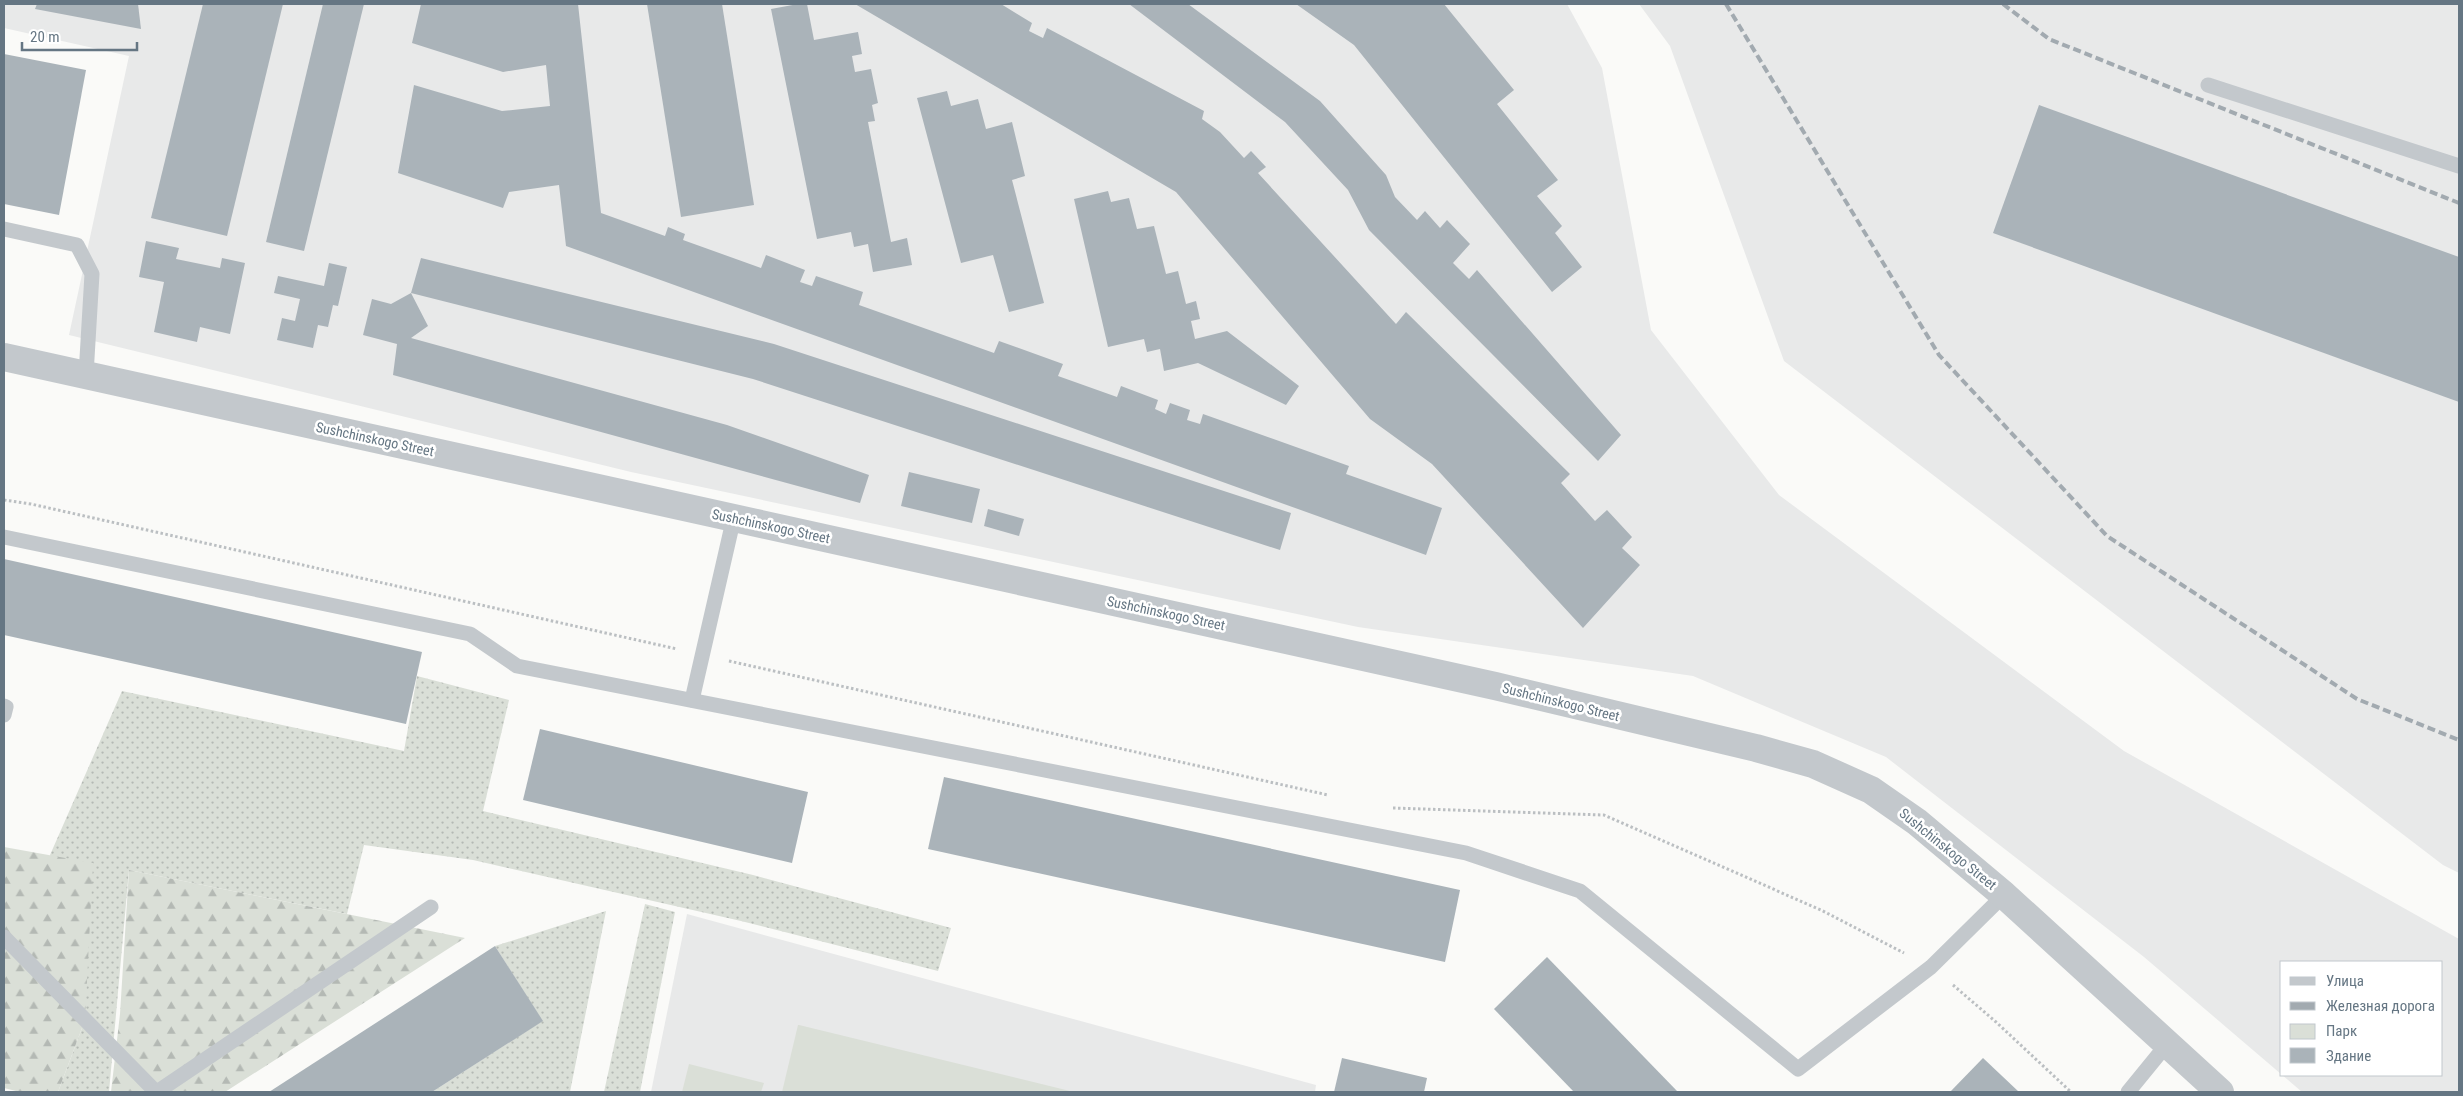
<svg xmlns="http://www.w3.org/2000/svg" width="2463" height="1096" viewBox="0 0 2463 1096" font-family="'Roboto Condensed',sans-serif">
	<style>
		.built { fill: #e8e9e9; fill-rule: evenodd }
		.green { fill: url(#green-dots) }
		.forest { fill: url(#forest-firs) }
		.pitch { fill: #dadfd7 }
		.building { fill: #aab3b9 }
		.lines { fill: none; stroke-linecap: round; stroke-linejoin: round }
		.path { stroke: #bbbfc2; stroke-width: 3; stroke-dasharray: 2.5 2.5; stroke-linecap: butt }
		.service { stroke: #c3c8cc; stroke-width: 15 }
		.tertiary { stroke: #c3c8cc; stroke-width: 28 }
		.rail { stroke: #a2aab0; stroke-width: 4; stroke-dasharray: 8 4; stroke-linecap: butt }
		.labels { text-anchor: middle; stroke-width: 5; stroke-linejoin: round; paint-order: stroke }
		.street-label { font-size: 14px; fill: #657683; stroke: #fff }
	</style>
	<defs>
		<pattern id="green-dots" width="8" height="8" patternUnits="userSpaceOnUse" patternTransform="scale(1.25)"><rect width="8" height="8" fill="#dadfd7"/><path d="M2 2h.1M6 6h.1" fill="none" stroke="#b4b9b4" stroke-width="1.8" stroke-linecap="round"/></pattern>
		<pattern id="forest-firs" width="22" height="20" patternUnits="userSpaceOnUse" patternTransform="scale(1.25)"><rect width="22" height="20" fill="#dadfd7"/><path d="M5 1l3.5 6h-7zM16 11l3.5 6h-7z" fill="#b4b9b4"/></pattern>
	</defs>
	<rect width="100%" height="100%" fill="#fafaf8"/>
	<g class="built">
		<path d="M4,4H1567L1602,68L1651,330L1779,495L2124,751L2459,939V1092H2302L2144,957L1886,757L1693,676L1358,627L631,472L69,335L129,56L4,28ZM2282,962H2442V1075H2282Z"/>
		<polygon points="1639,4 2459,4 2459,873 2443,865 1784,361 1670,46"/>
		<polygon points="687,914 1316,1085 1315,1092 651,1092"/>
	</g>
	<g class="green">
		<polygon points="417,676 509,700 483,811 753,875 951,928 938,971 741,921 473,860 364,845 347,914 129,870 109,1092 58,1092 85,1020 50,855 122,691 404,751"/>
		<polygon points="645,904 675,912 640,1092 604,1092"/>
		<polygon points="606,911 570,1092 432,1092 542,1021 495,946"/>
	</g>
	<g class="forest">
		<polygon points="4,847 93,863 85,1020 58,1092 20,1092 4,1088"/>
		<polygon points="129,870 465,938 225,1092 111,1092 120,1014"/>
	</g>
	<g class="pitch">
		<polygon points="798,1025 799,1025 1074,1092 782,1092"/>
		<polygon points="689,1064 764,1083 761,1092 682,1092"/>
	</g>
	<g class="building">
		<polygon points="37,4 138,4 141,29 35,9"/>
		<polygon points="203,4 283,4 227,236 151,218"/>
		<polygon points="323,4 364,4 304,251 266,242"/>
		<polygon points="421,4 578,4 601,213 665,236 668,227 685,234 683,240 761,268 766,255 805,270 800,282 812,286 816,276 863,292 859,305 994,353 999,341 1063,364 1058,376 1117,397 1121,386 1158,400 1155,409 1166,414 1170,403 1190,410 1187,420 1200,424 1203,414 1349,466 1346,474 1442,508 1426,555 566,246 559,185 509,192 503,208 398,173 414,85 502,111 550,106 546,65 503,72 412,43"/>
		<polygon points="647,4 722,4 754,205 681,217"/>
		<polygon points="798,4 807,4 814,40 858,32 862,54 852,56 855,72 871,69 878,103 872,105 875,121 868,122 891,242 907,238 912,265 873,272 868,244 854,247 851,232 817,239 771,9"/>
		<polygon points="855,4 1001,4 1032,23 1029,31 1043,38 1047,28 1204,111 1202,119 1220,132 1244,158 1251,151 1266,167 1258,173 1396,324 1406,312 1570,474 1561,483 1595,521 1607,510 1632,537 1622,548 1640,565 1583,628 1432,464 1370,419 1176,192"/>
		<polygon points="1129,4 1188,4 1320,101 1386,175 1395,197 1417,220 1425,211 1440,228 1447,220 1470,244 1453,263 1469,279 1477,270 1621,435 1598,461 1369,230 1348,190 1285,122"/>
		<polygon points="1296,4 1444,4 1514,90 1497,104 1558,180 1537,196 1562,226 1555,233 1582,267 1552,292 1354,45"/>
		<polygon points="4,54 86,70 59,215 4,204"/>
		<polygon points="947,91 951,106 978,99 986,129 1012,122 1025,176 1012,180 1044,303 1009,312 993,255 961,263 917,98"/>
		<polygon points="2039,105 2459,257 2459,402 1993,233"/>
		<polygon points="1108,191 1111,202 1129,198 1137,229 1154,226 1166,274 1178,271 1186,304 1196,301 1200,319 1191,321 1195,339 1227,331 1299,386 1286,405 1198,363 1164,371 1160,349 1147,352 1144,339 1108,347 1074,199"/>
		<polygon points="146,241 179,248 176,259 220,268 222,258 245,263 230,334 200,327 197,342 154,332 164,282 139,277"/>
		<polygon points="421,258 774,344 1291,513 1280,550 753,379 411,293"/>
		<polygon points="329,263 347,267 338,306 333,305 328,327 318,325 313,348 277,340 282,318 295,321 300,299 274,293 278,276 324,286"/>
		<polygon points="411,293 428,326 411,338 727,425 869,475 860,503 393,375 397,344 363,335 372,299 391,304"/>
		<polygon points="909,472 980,489 972,523 901,506"/>
		<polygon points="988,509 1024,519 1019,536 984,526"/>
		<polygon points="4,559 422,652 406,724 4,635"/>
		<polygon points="540,729 808,792 792,863 523,800"/>
		<polygon points="944,777 1460,890 1445,962 928,849"/>
		<polygon points="495,946 543,1021 432,1092 269,1092"/>
		<polygon points="1547,957 1678,1092 1574,1092 1494,1009"/>
		<polygon points="1342,1058 1427,1078 1424,1092 1334,1092"/>
		<polygon points="1983,1058 2019,1092 1950,1092"/>
	</g>
	<g class="lines">
		<g class="path">
			<polyline points="4,500 31,504 677,649"/>
			<polyline points="729,661 1328,795"/>
			<polyline points="1393,808 1604,815 1821,910 1904,953"/>
			<polyline points="1953,985 1996,1022 2071,1092"/>
		</g>
		<g class="service">
			<polyline points="2208,85 2459,166"/>
			<polyline points="4,229 77,245 92,274 86,375"/>
			<polyline points="4,537 470,634 517,666 1466,853 1580,891 1798,1069 1931,967 2004,895"/>
			<polyline points="692,700 734,517"/>
			<polyline points="4,706 6,707 4,715"/>
			<polyline points="4,937 156,1092"/>
			<polyline points="157,1092 431,907"/>
			<polyline points="2128,1092 2168,1043"/>
		</g>
		<polyline class="tertiary" points="4,357 1495,686 1756,748 1813,764 1871,790 1917,822 2004,895 2220,1092"/>
		<g class="rail">
			<polyline points="1726,4 1939,355 2107,536 2357,699 2459,740"/>
			<polyline points="2003,4 2049,39 2459,203"/>
		</g>
	</g>
	<g class="labels">
		<g class="street-label">
			<text transform="translate(375 439) rotate(12)" y="5">Sushchinskogo Street</text>
			<text transform="translate(771 526) rotate(12)" y="5">Sushchinskogo Street</text>
			<text transform="translate(1166 613) rotate(12)" y="5">Sushchinskogo Street</text>
			<text transform="translate(1561 702) rotate(14)" y="5">Sushchinskogo Street</text>
			<text transform="translate(1948 849) rotate(39)" y="5">Sushchinskogo Street</text>
		</g>
	</g>
	<rect width="2463" height="1096" fill="none" stroke="#657683" stroke-width="10"/>
	<rect x="2280" y="961" width="162" height="115" fill="#ffffff" stroke="#c1c8cd"/>
	<rect x="2290" y="977" width="25" height="8" fill="#c3c8cc" stroke="#c1c8cd"/>
	<text x="2326" y="986" font-size="15" fill="#657683">Улица</text>
	<rect x="2290" y="1002" width="25" height="8" fill="#a2aab0" stroke="#c1c8cd"/>
	<text x="2326" y="1011" font-size="15" fill="#657683">Железная дорога</text>
	<rect x="2290" y="1024" width="25" height="15" fill="#dadfd7" stroke="#c1c8cd"/>
	<text x="2326" y="1036" font-size="15" fill="#657683">Парк</text>
	<rect x="2290" y="1048" width="25" height="15" fill="#aab3b9" stroke="#c1c8cd"/>
	<text x="2326" y="1061" font-size="15" fill="#657683">Здание</text>
	<path d="M22 42v8h115v-8" fill="none" stroke="#657683" stroke-width="2.5"/>
	<text x="30" y="42" font-size="15" fill="#657683" stroke="#ffffff" stroke-width="4" paint-order="stroke">20 m</text>
</svg>
